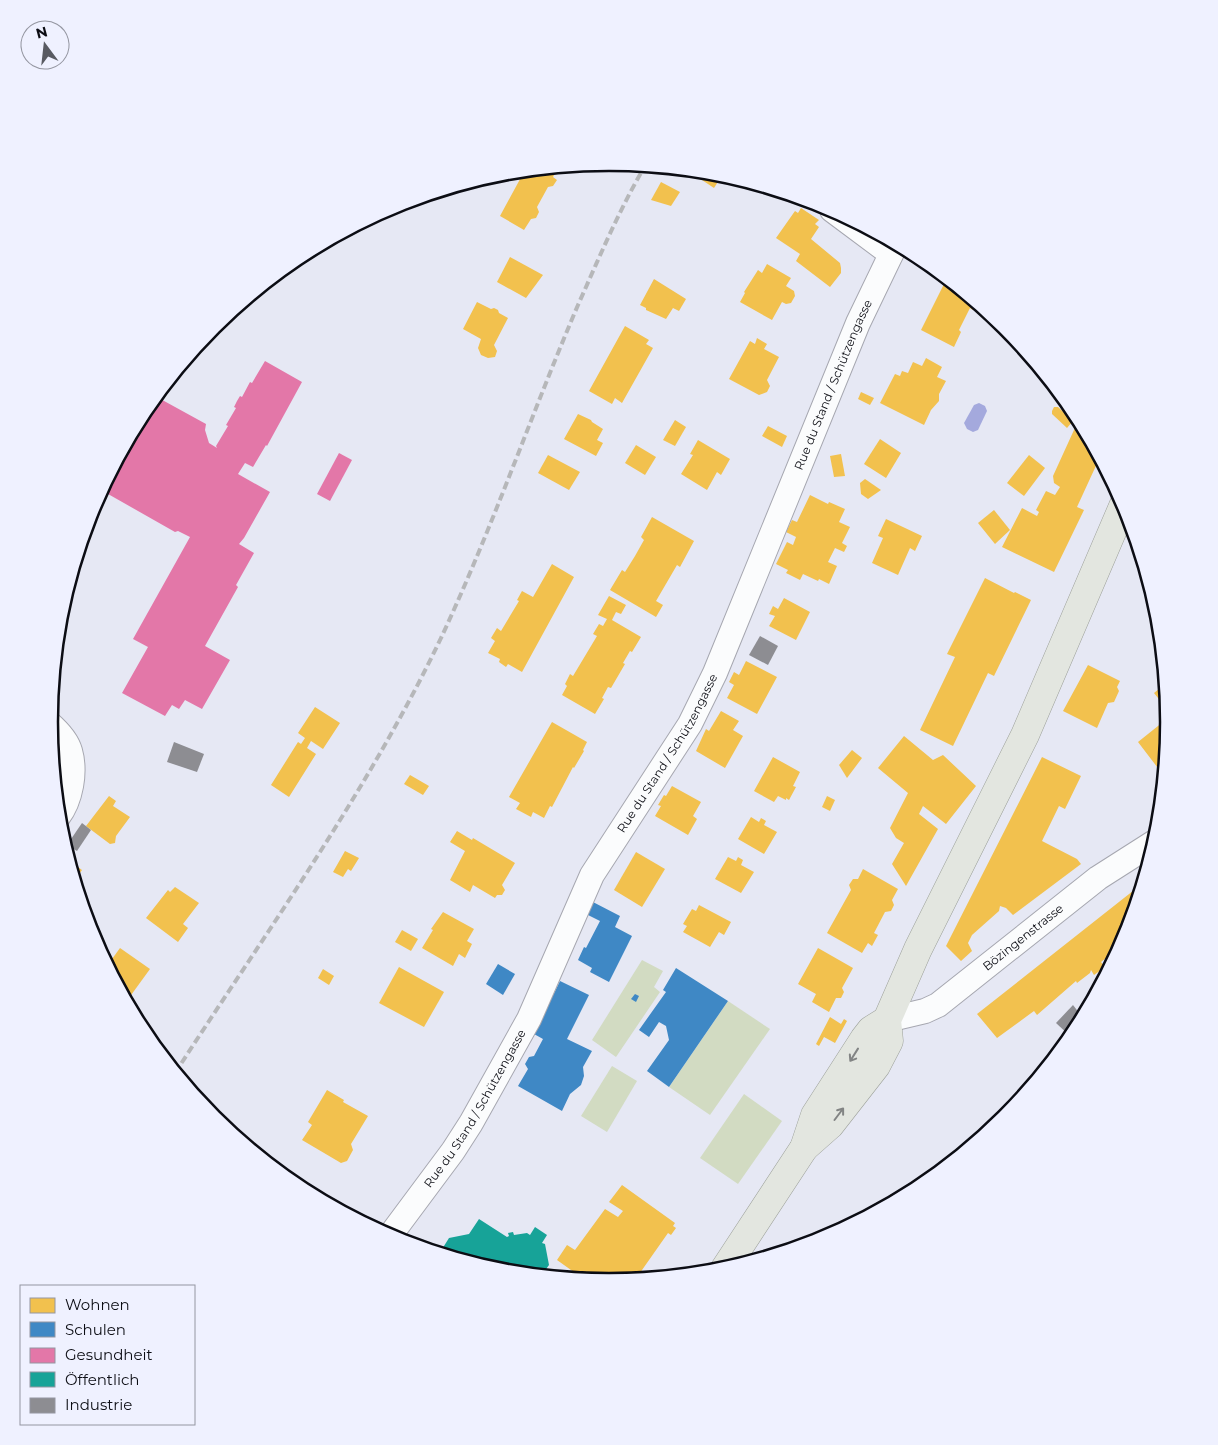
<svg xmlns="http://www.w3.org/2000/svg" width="1218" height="1445" viewBox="0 0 1218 1445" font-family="Montserrat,sans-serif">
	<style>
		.green { fill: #d2dbc2 }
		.water { fill: #a4a9dd }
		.homes { fill: #f2c14e }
		.schools { fill: #3f88c5 }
		.health { fill: #e377a8 }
		.public { fill: #17a398 }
		.industry { fill: #8d8d92 }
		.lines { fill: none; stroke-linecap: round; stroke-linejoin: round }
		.minor-casing { stroke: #a6a7b0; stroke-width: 26 }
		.primary-casing { stroke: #9ca099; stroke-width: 29 }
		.minor { stroke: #fbfcfd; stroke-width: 24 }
		.primary { stroke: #e3e6e0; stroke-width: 28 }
		.rail { stroke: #b6b7b9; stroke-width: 4; stroke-dasharray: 8 4; stroke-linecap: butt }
		.oneway { stroke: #828484 }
		.labels { text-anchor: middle; stroke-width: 5; stroke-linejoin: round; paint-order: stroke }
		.street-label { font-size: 12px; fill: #0c0d14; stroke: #eff1ff }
		.rim { fill: none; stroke: #0c0d14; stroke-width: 2.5 }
	</style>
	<rect width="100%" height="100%" fill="#e6e8f4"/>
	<g class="green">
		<polygon points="642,960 663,971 654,987 660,992 616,1057 592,1040"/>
		<polygon points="728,1001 770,1029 710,1115 669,1087"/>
		<polygon points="612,1066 637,1081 607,1132 581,1116"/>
		<polygon points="744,1094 782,1121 738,1184 700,1158"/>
	</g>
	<polygon class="water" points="979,403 985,406 987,411 978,430 973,432 967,429 964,423 974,405"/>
	<g class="homes">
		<polygon points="559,167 553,177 557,180 553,186 548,187 537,207 539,212 536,218 531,219 524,230 500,216 525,170"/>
		<polygon points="687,170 719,173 723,174 714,188"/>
		<polygon points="661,182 680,192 671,206 651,200"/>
		<polygon points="801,208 819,220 815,224 819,227 811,239 840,263 841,268 841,273 830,287 796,261 800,254 776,238 795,211 798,213"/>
		<polygon points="510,257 543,275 526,298 497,282"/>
		<polygon points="767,264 791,278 786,286 794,291 795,296 791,303 786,304 782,302 772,320 740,302 745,293 744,292 758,270 762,273"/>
		<polygon points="947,278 976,303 973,310 970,308 959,330 961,332 954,347 921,330"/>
		<polygon points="654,279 686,299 679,311 673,308 666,319 646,310 646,308 640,305"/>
		<polygon points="477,302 491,309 494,308 498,310 499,313 508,318 494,345 497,351 495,357 488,358 481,355 478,348 481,339 463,329"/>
		<polygon points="625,326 649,340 646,344 653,348 622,403 615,398 612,404 589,391"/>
		<polygon points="757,338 767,344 764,349 779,357 767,380 770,386 767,392 759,395 729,379 750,341 755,344"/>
		<polygon points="926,358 942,367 937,377 946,381 939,394 939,401 931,410 924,425 880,403 895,374 900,376 902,371 908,373 913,362 922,366"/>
		<polygon points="861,392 874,398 870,405 858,399"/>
		<polygon points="1054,407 1058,407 1073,421 1067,428 1052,414 1052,411"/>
		<polygon points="578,414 591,420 592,422 603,429 597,440 603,443 596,456 564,439"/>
		<polygon points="1079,419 1100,457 1077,507 1084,510 1054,572 1002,547 1022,508 1037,516 1039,512 1036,510 1046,491 1055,495 1060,487 1054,483 1053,476"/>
		<polygon points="675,420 686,427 675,446 663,440"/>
		<polygon points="768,426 787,436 782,447 762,436"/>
		<polygon points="880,439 901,453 886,478 864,464"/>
		<polygon points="698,440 730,459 721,475 717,472 707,490 681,474 693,455 690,454"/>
		<polygon points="636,445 656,457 645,475 625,463"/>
		<polygon points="841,454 845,476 834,477 830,456"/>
		<polygon points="548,455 580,472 569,490 538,473"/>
		<polygon points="1029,455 1045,468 1024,496 1007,483"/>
		<polygon points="865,479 881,490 868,499 861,494 860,483"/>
		<polygon points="810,495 828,504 829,502 845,509 839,522 850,527 842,543 847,546 844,552 835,548 828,562 837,566 829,584 819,579 818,581 803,574 800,580 786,573 788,570 776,564 787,542 793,545 796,537 786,532 792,520 797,522"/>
		<polygon points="994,510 1010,530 995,544 978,523"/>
		<polygon points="652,517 694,541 680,567 677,565 656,601 663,605 656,617 610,590 622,570 625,572 635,556 644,540 641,537"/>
		<polygon points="886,519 922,536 915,551 910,548 898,575 872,563 883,538 878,536"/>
		<polygon points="552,564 574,577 522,672 508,664 506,667 499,662 500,659 488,653 495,641 491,638 497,628 501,631 519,601 517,600 522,591 533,597"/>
		<polygon points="985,578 1014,593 1015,592 1031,600 994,676 988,673 953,746 920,730 955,657 947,654"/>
		<polygon points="609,596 626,605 621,614 616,612 612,620 641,637 632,652 630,651 623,663 625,664 611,688 608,687 602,698 604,699 595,714 562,695 567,686 565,684 570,674 573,676 597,636 593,634 599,624 603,626 607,619 598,615"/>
		<polygon points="784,598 810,612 796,640 769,626 775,616 769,614 773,606 778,609"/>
		<polygon points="746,661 777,677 757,714 727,698 734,685 729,682 734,672 739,675"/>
		<polygon points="1088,665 1120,681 1117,687 1119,691 1114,702 1108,703 1097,728 1063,711"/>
		<polygon points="1165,684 1169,723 1164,776 1138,742 1168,718 1163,711 1166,708 1154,693"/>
		<polygon points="315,707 340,723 323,749 311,741 307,748 316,754 289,797 271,785 298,742 301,744 305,738 298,733"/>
		<polygon points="721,711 739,721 733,730 743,736 725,768 696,751 706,729 709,731"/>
		<polygon points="552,722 587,742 583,750 584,751 574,768 573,767 552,807 550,806 544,818 533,812 531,817 516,809 520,803 509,797"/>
		<polygon points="904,736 933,760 943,755 976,786 946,824 923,806 919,814 938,829 906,886 892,864 904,843 896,838 890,828 908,793 878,768"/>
		<polygon points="852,750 862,758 847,778 839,765"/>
		<polygon points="773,757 800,772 793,786 796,787 789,800 786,798 786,800 778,796 774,802 754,791"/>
		<polygon points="1042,757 1081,776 1065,809 1059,806 1042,841 1077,859 1081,864 1013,915 1006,908 1000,906 999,911 972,935 968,943 972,951 961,961 946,946"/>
		<polygon points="410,775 429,786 423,795 404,784"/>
		<polygon points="672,786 701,802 693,816 697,819 688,835 655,816 661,806 658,805 664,795 666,796"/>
		<polygon points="109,796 116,801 113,806 130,817 116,836 115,843 110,844 86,826"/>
		<polygon points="827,796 835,800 830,811 822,807"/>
		<polygon points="751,817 759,822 761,818 766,821 764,825 777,832 764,854 738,839"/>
		<polygon points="457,831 472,840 473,838 515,863 502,885 505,890 502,895 497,895 495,898 473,885 470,892 450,880 465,851 450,842"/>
		<polygon points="345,851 359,858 351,871 348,869 343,877 333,872"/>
		<polygon points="636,852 665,869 642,907 614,890"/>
		<polygon points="728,857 736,861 738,857 743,860 741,865 754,872 741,893 715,879"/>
		<polygon points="68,860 82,870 74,881 73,877"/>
		<polygon points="863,869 898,889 892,900 894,905 891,911 885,912 874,933 878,935 872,946 868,943 862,953 827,933 851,890 849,885 853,879 858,879"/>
		<polygon points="1143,883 1126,937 1120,949 1116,952 1115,951 1101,962 1105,967 1094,975 1091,970 1090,973 1077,983 1076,981 1037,1015 1034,1011 997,1038 977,1014"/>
		<polygon points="175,887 199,903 183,924 188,928 178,942 146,918 168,890 170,892"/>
		<polygon points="699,905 731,922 724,935 719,932 710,947 683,932 687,926 683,924 692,909 696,911"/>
		<polygon points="443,912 474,929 467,941 472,944 465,958 459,954 453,966 422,948 433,930 431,929"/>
		<polygon points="402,930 418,939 411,951 395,942"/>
		<polygon points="120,948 150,969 126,1002 107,966"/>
		<polygon points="818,948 853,968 842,988 844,992 841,998 836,998 829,1012 812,1002 816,994 798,984"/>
		<polygon points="399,967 444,992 424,1027 379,1003"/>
		<polygon points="323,969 334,976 329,985 318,978"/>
		<polygon points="830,1017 841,1024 844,1019 847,1021 835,1043 824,1037 819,1046 816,1044"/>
		<polygon points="327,1090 344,1100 343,1102 368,1116 351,1144 353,1150 347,1161 341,1163 302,1140 312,1125 308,1122"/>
		<polygon points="622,1185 675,1223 673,1226 676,1228 671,1235 668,1233 635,1280 609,1283 585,1280 557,1260 567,1245 575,1250 605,1209 618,1217 623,1211 609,1202"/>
		<polygon points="891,1194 900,1199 883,1208"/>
	</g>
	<g class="schools">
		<polygon points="591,901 620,916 615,927 632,936 609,982 590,972 592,968 578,960 584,947 586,948 600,921 586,914"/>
		<polygon points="498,964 515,974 503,995 486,984"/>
		<polygon points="676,968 728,1001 669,1087 647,1071 669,1040 666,1026 659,1022 649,1037 639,1030 666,992 663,990"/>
		<polygon points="560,981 589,995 567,1039 592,1051 583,1067 584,1076 581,1085 570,1094 562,1111 518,1086 528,1069 525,1064 529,1057 534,1056 543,1039 534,1034"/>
		<polygon points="635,994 639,996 636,1002 631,999"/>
	</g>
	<g class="health">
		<polygon points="265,361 302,382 267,446 266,445 253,467 245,463 238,474 270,492 244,538 239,544 254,553 236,585 238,587 205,646 230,660 202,709 185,700 179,709 172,705 165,716 122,693 148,647 133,639 190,537 178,531 175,532 101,490 143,411 155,396 206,424 205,430 209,443 217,448 216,446 228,426 226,425 236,408 234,407 237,401 240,396 242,397 250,382 252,383"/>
		<polygon points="339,453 352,460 330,501 317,494"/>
	</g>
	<polygon class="public" points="479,1219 507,1237 509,1236 508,1233 513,1232 514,1235 527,1233 530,1235 535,1227 547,1235 542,1243 545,1244 549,1265 541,1276 499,1272 439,1254 449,1238 469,1234"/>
	<g class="industry">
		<polygon points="760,636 778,646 768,665 749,655"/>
		<polygon points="174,742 204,754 197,772 167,762"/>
		<polygon points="82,823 91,830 77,851 72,848 69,842"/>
		<polygon points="1073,1005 1083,1018 1071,1037 1056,1023"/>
	</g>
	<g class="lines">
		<defs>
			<g id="minor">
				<polyline points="832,210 891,254"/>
				<path d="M49,723C57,730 67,740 70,751C76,772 71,800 58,817"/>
				<path id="s1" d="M887,1020L925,1011L938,1005L1098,878L1156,841"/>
				<path id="s2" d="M389,1237L453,1151L471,1123L529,1019L592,875L690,724L715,673L858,323L896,244"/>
			</g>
			<g id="primary">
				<polyline points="804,1148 830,1125 876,1066 889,1041 887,1020 918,949 1025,735 1124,504"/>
				<polyline points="724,1270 804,1148 815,1115 864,1039 871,1030 887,1020"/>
			</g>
		</defs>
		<use href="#minor" class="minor-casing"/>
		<use href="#primary" class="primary-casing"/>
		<use href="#minor" class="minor"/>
		<use href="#primary" class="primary"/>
		<path class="rail" d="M175,1073C267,931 368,791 441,638C492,529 531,415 578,305C599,258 619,210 645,166"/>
	</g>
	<defs><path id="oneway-shaft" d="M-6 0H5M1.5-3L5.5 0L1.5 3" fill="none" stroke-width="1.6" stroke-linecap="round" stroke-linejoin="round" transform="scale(1.25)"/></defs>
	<g class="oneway">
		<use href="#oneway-shaft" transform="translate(854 1055) rotate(122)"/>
		<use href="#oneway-shaft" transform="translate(839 1114) rotate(-53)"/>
	</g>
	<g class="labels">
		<g class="street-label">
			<text dy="4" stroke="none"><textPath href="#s2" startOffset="965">Rue du Stand / Schützengasse</textPath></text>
			<text dy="4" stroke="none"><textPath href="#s2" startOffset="560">Rue du Stand / Schützengasse</textPath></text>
			<text dy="4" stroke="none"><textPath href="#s1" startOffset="162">Bözingenstrasse</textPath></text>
			<text dy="4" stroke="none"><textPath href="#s2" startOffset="155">Rue du Stand / Schützengasse</textPath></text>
		</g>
	</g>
	<path d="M0 0H1218V1445H0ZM58 722a551 551 0 1 1 1102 0a551 551 0 1 1-1102 0Z" fill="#eff1ff" fill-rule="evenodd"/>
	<path class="rim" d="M58 722a551 551 0 1 1 1102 0a551 551 0 1 1-1102 0Z"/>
	<rect x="20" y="1285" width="175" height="140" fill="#eff1ff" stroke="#9496a1"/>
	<rect x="30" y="1298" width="25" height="15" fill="#f2c14e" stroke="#9496a1"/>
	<text x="65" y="1310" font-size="15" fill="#0c0d14">Wohnen</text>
	<rect x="30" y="1322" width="25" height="15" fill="#3f88c5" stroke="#9496a1"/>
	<text x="65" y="1335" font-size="15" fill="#0c0d14">Schulen</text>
	<rect x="30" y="1348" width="25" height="15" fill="#e377a8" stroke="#9496a1"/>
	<text x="65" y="1360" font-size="15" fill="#0c0d14">Gesundheit</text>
	<rect x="30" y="1372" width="25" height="15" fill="#17a398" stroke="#9496a1"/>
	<text x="65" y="1385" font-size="15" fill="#0c0d14">Öffentlich</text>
	<rect x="30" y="1398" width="25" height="15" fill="#8d8d92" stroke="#9496a1"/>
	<text x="65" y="1410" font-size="15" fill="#0c0d14">Industrie</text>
	<g transform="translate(45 45) rotate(345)"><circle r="24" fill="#eff1ff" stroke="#9496a1"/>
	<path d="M0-4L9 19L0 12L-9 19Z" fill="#585a62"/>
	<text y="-8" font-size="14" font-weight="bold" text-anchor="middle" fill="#0c0d14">N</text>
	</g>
</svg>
